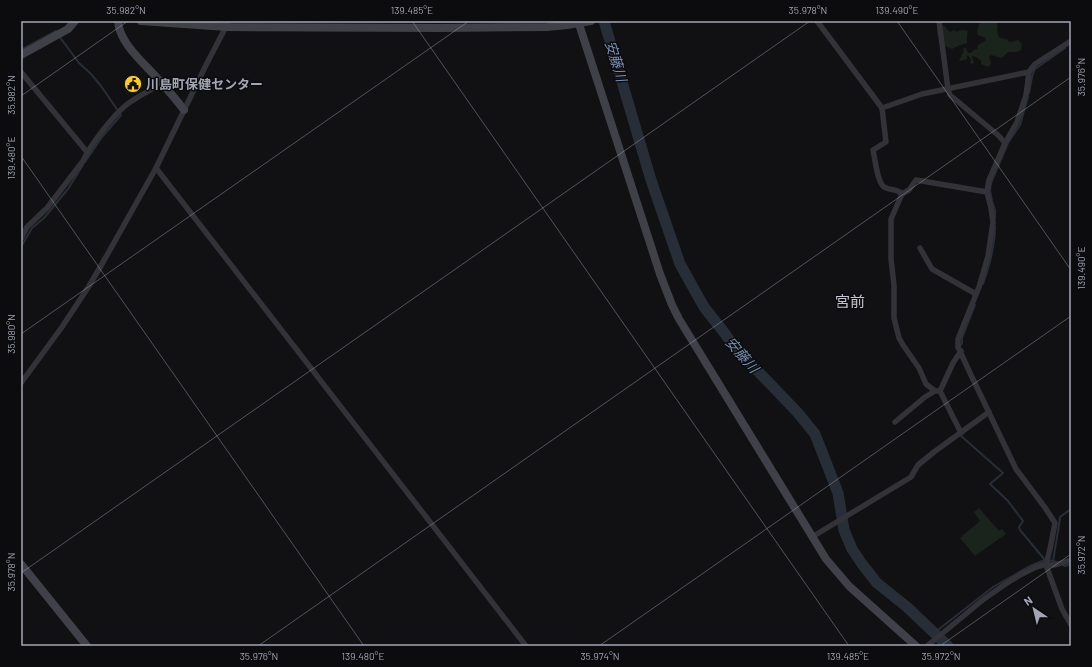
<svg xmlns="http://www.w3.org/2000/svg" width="1092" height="667" viewBox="0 0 1092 667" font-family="Barlow,'Noto Sans JP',sans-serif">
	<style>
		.green { fill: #1b231d }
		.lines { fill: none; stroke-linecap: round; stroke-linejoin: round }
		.stream { stroke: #272e37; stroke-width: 2 }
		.river { stroke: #272e37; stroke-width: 11 }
		.street { stroke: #323238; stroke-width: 5.5 }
		.secondary { stroke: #404148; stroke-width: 8 }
		.ticks { fill: none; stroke: #a2a5b4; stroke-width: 1; stroke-opacity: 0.45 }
		.labels { text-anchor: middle; stroke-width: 3; stroke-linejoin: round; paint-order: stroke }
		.poi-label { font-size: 13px; font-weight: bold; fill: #a2a5b4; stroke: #0c0c0e; text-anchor: start }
		.water-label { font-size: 14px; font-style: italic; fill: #768fb2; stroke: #0c0c0e }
		.quarter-label { font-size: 15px; fill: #c3c5d0; stroke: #0c0c0e }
		.neatline { fill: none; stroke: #a2a5b4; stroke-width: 1.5 }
		.ticks-label { font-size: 10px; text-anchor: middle; fill: #a2a5b4 }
	</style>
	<rect width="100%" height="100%" fill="#111113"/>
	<g class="green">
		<polygon points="980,21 998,21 997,24 998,27 997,28 998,35 1000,38 1007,39 1008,41 1011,42 1018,40 1022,44 1021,50 1017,52 1008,52 1002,58 991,55 989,57 991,63 989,67 981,64 981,61 976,57 972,56 974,63 972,64 970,63 971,60 968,55 967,56 967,59 961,61 959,60 964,51 963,49 964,48 966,48 968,53 971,53 974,50 977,49 978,45 985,41 986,38 978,35 977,32"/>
		<path d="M941,24H942L950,32L954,30L956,32C959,30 965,29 968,31L967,35V43L960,45L952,49L944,46C940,39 933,32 941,24Z"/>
		<polygon points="979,508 999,531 1002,529 1006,534 975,556 960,538 980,521 974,512"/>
	</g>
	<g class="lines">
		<g class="stream">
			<polyline points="236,21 297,21"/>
			<polyline points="319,21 418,22 489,21"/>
			<polyline points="59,36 79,63 91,74 101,86 121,115 102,137 85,162"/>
			<polyline points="21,50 56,31 56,32"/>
			<path d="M1029,93C1031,85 1031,76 1035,69L1065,48"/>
			<polyline points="995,218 995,210 992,201 990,191 991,183 1008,143 1020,125 1028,97"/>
			<polyline points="21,247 32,228 44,218 68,189 83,165"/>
			<path d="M983,284C989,267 995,246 995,226"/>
			<polyline points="960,346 962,343 962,338 975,305"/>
			<polyline points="960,435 1003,473 990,484 1008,501 1023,521 1019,527 1020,530 1045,560"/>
			<polyline points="1053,561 1059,525 1060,517 1071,509"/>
			<polyline points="1061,564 1065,566 1071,564"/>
			<polyline points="934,633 993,587 1030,566 1045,560 1053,561 1057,562"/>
		</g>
		<polyline class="river" points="604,21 651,180 680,264 704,307 726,335 732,344 798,413 815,434 838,493 844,530 852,549 862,564 877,583 907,607 948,646"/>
		<g class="street">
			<polyline points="817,21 882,108"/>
			<polyline points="939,21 948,89 950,95 999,136 1005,143"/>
			<polyline points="1071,41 1035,64 1029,72 1026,95 1017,122 1005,143 989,180 987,192 991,208 993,222 988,256 979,287 958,339 958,347 971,375 1016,469 1046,509 1055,523 1050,549 1046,565 1062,609 1071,625"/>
			<polyline points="21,72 87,152"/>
			<polyline points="156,168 526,646"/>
			<path d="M902,194C896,188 890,191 884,187C877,182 875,158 873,150L886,142L882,108L922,94L1029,72"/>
			<path d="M21,239L27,227L47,208L83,161C90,145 112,117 125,106C136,97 150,91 162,83"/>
			<polyline points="920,248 932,269 976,294"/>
			<polyline points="21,383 62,327 89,286 102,264 156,168 205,67 229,21"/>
			<polyline points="940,391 935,391 926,384 919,368 903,345 899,338 894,318 894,285 891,259 891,219 902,194 909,190 916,180 987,192"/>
			<polyline points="940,391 961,433"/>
			<polyline points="940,391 953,363 961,351"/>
			<polyline points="895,422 925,397 935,391"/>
			<polyline points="812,537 911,477 918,465 934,452 989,412"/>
			<polyline points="927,646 984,599 1004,585 1020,575 1036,567 1043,565 1055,565 1071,560"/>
		</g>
		<g class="secondary">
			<path d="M118,21C119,43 144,63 158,79C167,89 176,99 184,110"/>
			<polyline points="141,21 227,27 439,28 547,27 567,25 591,21"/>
			<polyline points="578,21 660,274 672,305 679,319 826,559 849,586 916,646"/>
			<polyline points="21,55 68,29 75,21"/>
			<polyline points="21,564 87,646"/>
		</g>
	</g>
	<path class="ticks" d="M412,21L849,646M897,21L1071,270M21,96L128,21M21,156L364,646M21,334L469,21M21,573L810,21M258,646L1071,77M599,646L1071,316M940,646L1071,554"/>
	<defs>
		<symbol id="civic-disc" viewBox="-11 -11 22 22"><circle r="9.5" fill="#facb22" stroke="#0c0c0e"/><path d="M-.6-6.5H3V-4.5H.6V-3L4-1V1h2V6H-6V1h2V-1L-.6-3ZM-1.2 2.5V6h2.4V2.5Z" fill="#111"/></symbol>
	</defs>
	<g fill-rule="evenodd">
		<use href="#civic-disc" x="123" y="74" width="20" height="20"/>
	</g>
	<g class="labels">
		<g class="poi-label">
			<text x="146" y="89">川島町保健センター</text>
		</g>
		<g class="water-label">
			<text transform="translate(616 61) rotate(73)" y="5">安藤川</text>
			<text transform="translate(742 355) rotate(49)" y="5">安藤川</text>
		</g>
		<g class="quarter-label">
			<text x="850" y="307">宮前</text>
		</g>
	</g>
	<rect width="1092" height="667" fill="none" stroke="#0c0c0e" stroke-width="44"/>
	<g transform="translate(1034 609) rotate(325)" stroke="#0c0c0e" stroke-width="3" paint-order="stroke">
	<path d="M0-3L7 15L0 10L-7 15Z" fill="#a2a5b4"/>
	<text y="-6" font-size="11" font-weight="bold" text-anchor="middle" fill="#a2a5b4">N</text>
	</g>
	<rect x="22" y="22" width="1048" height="623" class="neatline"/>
	<g class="ticks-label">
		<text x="126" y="14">35.982°N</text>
		<text x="412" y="14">139.485°E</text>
		<text x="808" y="14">35.978°N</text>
		<text x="897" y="14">139.490°E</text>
		<text transform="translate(1081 77) rotate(-90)" y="4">35.976°N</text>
		<text transform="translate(11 95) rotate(-90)" y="4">35.982°N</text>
		<text transform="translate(11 158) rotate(-90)" y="4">139.480°E</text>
		<text transform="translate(1081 268) rotate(-90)" y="4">139.490°E</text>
		<text transform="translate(11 334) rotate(-90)" y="4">35.980°N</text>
		<text transform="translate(1081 555) rotate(-90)" y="4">35.972°N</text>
		<text transform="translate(11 572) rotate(-90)" y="4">35.978°N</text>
		<text x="259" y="660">35.976°N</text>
		<text x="363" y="660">139.480°E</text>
		<text x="600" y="660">35.974°N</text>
		<text x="848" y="660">139.485°E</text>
		<text x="941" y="660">35.972°N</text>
	</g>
</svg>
